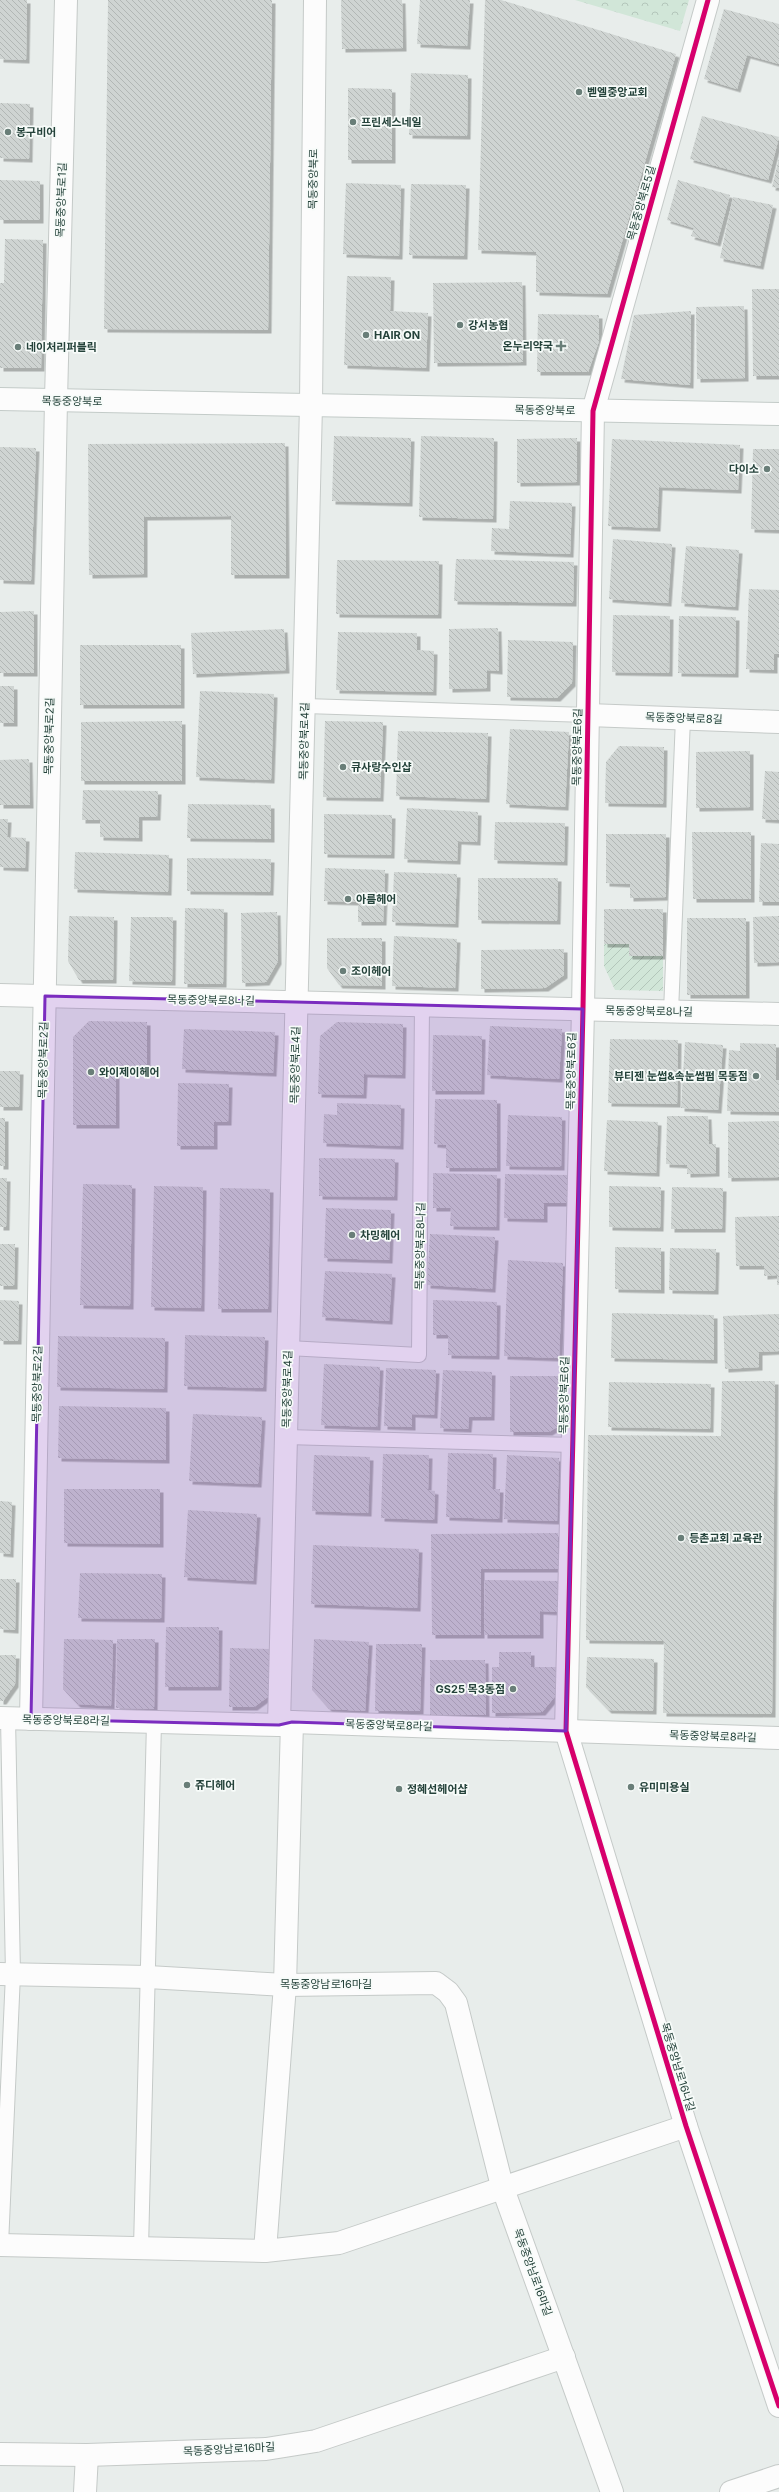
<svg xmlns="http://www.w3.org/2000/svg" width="779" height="2492" viewBox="0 0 779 2492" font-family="Inter,'Noto Sans KR',sans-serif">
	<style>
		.park { fill: url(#park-crowns) }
		.garden { fill: url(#garden-furrows) }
		.building { fill: url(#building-back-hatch); filter: url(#shadow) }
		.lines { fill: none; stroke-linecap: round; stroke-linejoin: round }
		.lane-casing { stroke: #c5cac8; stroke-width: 16 }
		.street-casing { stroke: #c5cac8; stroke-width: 24 }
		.secondary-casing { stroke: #c3cbc8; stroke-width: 24 }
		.lane { stroke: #fcfcfc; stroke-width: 14 }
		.street { stroke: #fcfcfc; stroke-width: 22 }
		.secondary { stroke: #fcfcfc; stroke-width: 22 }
		.cycleway-casing { stroke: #f7fbf9; stroke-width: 8 }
		.cycleway { stroke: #d6006c; stroke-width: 5 }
		.marked { fill: #7b2cbf; fill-opacity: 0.2; stroke: #7b2cbf; stroke-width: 3; stroke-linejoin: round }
		.poi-dot { fill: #697e78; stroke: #f7fbf9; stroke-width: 1.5 }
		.labels { text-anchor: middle; stroke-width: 3.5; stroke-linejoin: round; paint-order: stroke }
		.poi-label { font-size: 11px; font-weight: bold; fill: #24423a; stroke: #f7fbf9; text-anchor: start }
		.street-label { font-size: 11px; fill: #24423a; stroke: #f7fbf9 }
	</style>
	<defs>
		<pattern id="park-crowns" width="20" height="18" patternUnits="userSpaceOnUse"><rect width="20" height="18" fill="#d1e6d8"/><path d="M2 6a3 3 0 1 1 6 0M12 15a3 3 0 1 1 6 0" fill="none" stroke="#b3c6ba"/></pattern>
		<pattern id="garden-furrows" width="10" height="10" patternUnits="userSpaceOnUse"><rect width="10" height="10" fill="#d1e6d8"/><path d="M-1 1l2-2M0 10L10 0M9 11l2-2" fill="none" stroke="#b3c6ba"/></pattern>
		<pattern id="building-back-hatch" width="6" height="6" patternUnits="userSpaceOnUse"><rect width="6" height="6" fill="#cfd4d2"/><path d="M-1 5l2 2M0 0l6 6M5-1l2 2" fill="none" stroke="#b2b7b5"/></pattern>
		<filter id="shadow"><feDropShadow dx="3.5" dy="3.5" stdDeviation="0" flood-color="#0004"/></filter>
	</defs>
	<rect width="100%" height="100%" fill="#e8edeb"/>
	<polygon class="park" points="575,0 689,0 680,31"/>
	<polygon class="garden" points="604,944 629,944 629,956 663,956 663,991 615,990 604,966"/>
	<g class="building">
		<polygon points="0,0 27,0 26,60 0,59"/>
		<polygon points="108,0 272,0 268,330 104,329"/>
		<polygon points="341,0 402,0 403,48 342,49"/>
		<polygon points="420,0 470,0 467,46 417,44"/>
		<polygon points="485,0 501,0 676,54 607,294 536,292 536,252 478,250"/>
		<polygon points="724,9 779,24 779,64 747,55 737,89 704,79"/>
		<polygon points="411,73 468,75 467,136 409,135"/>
		<polygon points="348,88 392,89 392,160 348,160"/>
		<polygon points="0,103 30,104 29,159 0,158"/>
		<polygon points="702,116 779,137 768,180 690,159"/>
		<polygon points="779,158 779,188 772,187"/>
		<polygon points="0,180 40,181 40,220 0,220"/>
		<polygon points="678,180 730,195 717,243 691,236 694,228 667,220"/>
		<polygon points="346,183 401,185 399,256 343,254"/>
		<polygon points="411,184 466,185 464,256 409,255"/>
		<polygon points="733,197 773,205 760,266 720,258"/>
		<polygon points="5,239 43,240 41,368 0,368 0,283 4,283"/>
		<polygon points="347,276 391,277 390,311 428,313 426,368 344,365"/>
		<polygon points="522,282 523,362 434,363 433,283"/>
		<polygon points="752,289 779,289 779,376 753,376"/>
		<polygon points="744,306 745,378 697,379 696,307"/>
		<polygon points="691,311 690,385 621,379 634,315"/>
		<polygon points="538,314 599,315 599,341 588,372 537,372"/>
		<polygon points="334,436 411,438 409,503 332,501"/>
		<polygon points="421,436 494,438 493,519 419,517"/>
		<polygon points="577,438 577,482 517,483 517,439"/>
		<polygon points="612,439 740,445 738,490 659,487 657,528 608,526"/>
		<polygon points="285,443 286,575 231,575 231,516 144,517 144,574 89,575 88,444"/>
		<polygon points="0,447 36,448 31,581 0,580"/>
		<polygon points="753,449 779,449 779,530 751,529"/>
		<polygon points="510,501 572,503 570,554 491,551 492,528 509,529"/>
		<polygon points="613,539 672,544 668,603 609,599"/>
		<polygon points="686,546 739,550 735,607 681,603"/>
		<polygon points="456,559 574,562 573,603 454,601"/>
		<polygon points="337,560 439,561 438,615 336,614"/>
		<polygon points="749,589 779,590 779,654 774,654 774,670 746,669"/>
		<polygon points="34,611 34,673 0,673 0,612"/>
		<polygon points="613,615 670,616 669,673 612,672"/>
		<polygon points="679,616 736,617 735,674 678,673"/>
		<polygon points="498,628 499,671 487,670 487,688 449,689 449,629"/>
		<polygon points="284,629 286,670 193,674 191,633"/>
		<polygon points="338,632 417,633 417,650 434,651 433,692 336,690"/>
		<polygon points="508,640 573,642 572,683 557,698 507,697"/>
		<rect x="80" y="645" width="101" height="60"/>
		<rect x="0" y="686" width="14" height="37"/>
		<polygon points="200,691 274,694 271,780 196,777"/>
		<polygon points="182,721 182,781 81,781 81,722"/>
		<polygon points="325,721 383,722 380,798 323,797"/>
		<polygon points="510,729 569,732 565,807 506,804"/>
		<polygon points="398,731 488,733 486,799 396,796"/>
		<polygon points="619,746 664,747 663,804 605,803 606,762"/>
		<polygon points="750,751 750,807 696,808 696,752"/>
		<polygon points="29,759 30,805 0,805 0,760"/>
		<polygon points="765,771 779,772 779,820 762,819"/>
		<polygon points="83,790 158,791 157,817 139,817 139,838 100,837 100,820 82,820"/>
		<polygon points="188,804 271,805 271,839 187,838"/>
		<polygon points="407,808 478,812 477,842 458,841 457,861 404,859"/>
		<polygon points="324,814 392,815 391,855 324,854"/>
		<polygon points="0,819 8,819 7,837 26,838 25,868 0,867"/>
		<polygon points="495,822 565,823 564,862 494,860"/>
		<polygon points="692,832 751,832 751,899 693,899"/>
		<polygon points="606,834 666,834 666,897 630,898 630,884 606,883"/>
		<polygon points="761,843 779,844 779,902 759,902"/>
		<polygon points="75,852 169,855 168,892 74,889"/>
		<polygon points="187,858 271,859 270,892 187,891"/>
		<polygon points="325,868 385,870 383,922 358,922 358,902 324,901"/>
		<polygon points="394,872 457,874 455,924 392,922"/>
		<polygon points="478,878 558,878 557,921 478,920"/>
		<polygon points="185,908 224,909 223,984 184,984"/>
		<polygon points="604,909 663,909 663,956 629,956 629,944 604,944"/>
		<polygon points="277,912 278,961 266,982 242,983 241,913"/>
		<polygon points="69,916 114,917 113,980 79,980 68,961"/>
		<polygon points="779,916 779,962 754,963 753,917"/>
		<polygon points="131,917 173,917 172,982 129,981"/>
		<rect x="687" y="918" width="59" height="77"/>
		<polygon points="394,936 457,939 455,988 392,986"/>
		<polygon points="327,938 382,938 382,986 339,985 327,968"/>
		<polygon points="564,949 564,975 545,988 481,989 481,950"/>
		<polygon points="89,1021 147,1022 147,1068 116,1068 116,1125 73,1125 73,1037"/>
		<polygon points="337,1022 403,1024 402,1075 364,1074 363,1095 318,1094 320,1036"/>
		<polygon points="490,1026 562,1029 559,1079 487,1075"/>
		<polygon points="184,1029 275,1032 273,1073 182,1069"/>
		<polygon points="433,1035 482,1036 481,1091 432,1091"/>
		<polygon points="610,1039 678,1040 677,1104 608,1103"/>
		<polygon points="685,1042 723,1045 718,1110 681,1108"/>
		<polygon points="740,1043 776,1044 776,1080 779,1080 779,1112 727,1111 729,1050 740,1051"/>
		<polygon points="0,1071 20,1071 19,1107 0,1107"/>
		<polygon points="178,1083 229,1084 228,1122 214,1122 214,1146 177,1146"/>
		<polygon points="435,1099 497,1100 497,1168 446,1168 446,1145 434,1144"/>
		<polygon points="337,1103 401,1105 400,1146 323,1143 324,1114 337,1115"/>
		<polygon points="508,1115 562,1117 561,1167 506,1166"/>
		<polygon points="667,1116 708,1116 709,1144 716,1144 716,1173 687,1174 687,1165 666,1164"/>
		<rect x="0" y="1118" width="5" height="48"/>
		<polygon points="607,1120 658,1122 656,1173 604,1171"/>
		<polygon points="779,1121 779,1177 728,1178 728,1122"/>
		<polygon points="319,1158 395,1159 394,1197 319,1196"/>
		<polygon points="433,1173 497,1175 496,1227 450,1226 451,1208 433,1208"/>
		<polygon points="505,1174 567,1175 567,1203 544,1203 544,1219 504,1218"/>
		<polygon points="0,1178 7,1178 6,1227 0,1227"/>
		<polygon points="83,1184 132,1185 130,1306 80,1305"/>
		<polygon points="154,1186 203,1187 201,1308 151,1307"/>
		<polygon points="609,1186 661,1187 660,1228 609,1227"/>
		<polygon points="672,1187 723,1188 722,1229 671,1229"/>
		<polygon points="220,1188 270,1189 268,1309 218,1309"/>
		<polygon points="326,1208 391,1210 389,1260 324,1258"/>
		<polygon points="779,1216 779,1285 777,1285 777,1275 764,1276 764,1266 736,1266 735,1217"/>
		<polygon points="430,1234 495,1237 492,1289 427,1285"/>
		<polygon points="0,1244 15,1244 14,1286 0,1286"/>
		<polygon points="615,1247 661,1248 661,1290 615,1289"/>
		<polygon points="670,1248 716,1249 715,1291 669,1290"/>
		<polygon points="508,1260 563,1263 559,1358 504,1356"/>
		<polygon points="325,1271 392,1274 389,1321 322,1317"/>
		<polygon points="0,1300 19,1301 18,1341 0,1341"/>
		<polygon points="433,1300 497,1302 496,1356 448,1355 448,1335 433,1335"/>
		<polygon points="612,1313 714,1315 714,1360 611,1358"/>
		<polygon points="779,1314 779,1351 759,1352 759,1367 725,1369 723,1316"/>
		<polygon points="185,1335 265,1337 263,1388 184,1386"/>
		<polygon points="58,1336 165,1338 164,1389 57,1387"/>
		<polygon points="324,1364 380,1367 377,1427 321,1425"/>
		<polygon points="386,1368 436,1370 434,1415 412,1414 412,1427 384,1426"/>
		<polygon points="443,1370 492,1372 491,1417 469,1417 468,1429 440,1428"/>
		<polygon points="510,1376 562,1376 562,1424 549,1432 510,1432"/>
		<polygon points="722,1381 775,1381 772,1714 663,1713 664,1641 586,1640 588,1435 721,1436"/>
		<polygon points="609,1382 711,1384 710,1429 608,1427"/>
		<polygon points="59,1406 166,1408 166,1460 58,1458"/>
		<polygon points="193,1414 262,1417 258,1484 189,1481"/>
		<polygon points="448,1453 493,1454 492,1489 500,1489 499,1519 446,1517"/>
		<polygon points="383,1454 429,1455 428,1490 435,1491 434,1520 381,1518"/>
		<polygon points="314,1455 370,1457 368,1513 312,1511"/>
		<polygon points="507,1455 559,1458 557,1521 504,1519"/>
		<polygon points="64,1489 160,1489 160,1544 64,1543"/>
		<polygon points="0,1501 12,1502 10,1554 0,1553"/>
		<polygon points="188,1510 257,1514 253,1581 184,1577"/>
		<polygon points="558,1533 558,1569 481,1569 481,1635 432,1635 431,1534"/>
		<polygon points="313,1545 419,1549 417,1608 311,1604"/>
		<polygon points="80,1573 162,1574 161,1619 78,1618"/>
		<polygon points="0,1579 16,1579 15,1630 0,1629"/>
		<polygon points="485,1580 559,1581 559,1612 540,1611 540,1635 484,1635"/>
		<polygon points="166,1627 219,1627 218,1687 165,1687"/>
		<polygon points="64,1639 113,1640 111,1706 77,1704 63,1689"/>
		<polygon points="117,1639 155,1639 154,1709 116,1708"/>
		<polygon points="314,1639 369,1642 365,1711 329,1709 312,1690"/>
		<polygon points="376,1644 422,1644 420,1711 375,1711"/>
		<polygon points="230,1648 270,1649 269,1696 254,1707 229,1707"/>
		<polygon points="499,1652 531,1652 531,1667 557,1667 557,1694 542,1712 492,1713 492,1667 499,1667"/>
		<polygon points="0,1655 16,1655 15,1684 3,1701 0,1701"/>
		<polygon points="587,1657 654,1659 653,1711 608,1710 586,1687"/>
		<polygon points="430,1660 485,1660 486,1715 430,1715"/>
	</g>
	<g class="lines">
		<defs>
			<g id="lane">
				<polyline points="305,706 588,715"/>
				<polyline points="671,1012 683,718"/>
				<polyline points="288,1348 419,1355 422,1005"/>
				<polyline points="286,1437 573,1445"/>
				<polyline points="1,2245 13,1974 8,1718"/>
				<polyline points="141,2248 154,1722"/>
			</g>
			<g id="street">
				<polyline points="708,0 593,411 583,1009 566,1731 686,2126 779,2406"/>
				<polyline points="588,715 779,722"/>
				<polyline points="0,995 779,1014"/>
				<polyline points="0,1718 279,1725 292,1722 779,1738"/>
				<polyline points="31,1719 56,400 66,0"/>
				<polyline points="279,1725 311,405 315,0"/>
				<polyline points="0,1974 148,1977 285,1985 436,1983 448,1992 456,2003 502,2186 612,2492"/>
				<polyline points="0,2245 265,2251 339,2243 686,2126"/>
				<polyline points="265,2251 285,1985 292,1722"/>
				<polyline points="0,2454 87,2455 266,2449 316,2441 564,2357"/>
				<polyline points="85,2492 87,2455"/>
				<polyline points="731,2492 779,2476"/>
			</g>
			<polyline id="secondary" points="0,399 779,414"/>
		</defs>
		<use href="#lane" class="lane-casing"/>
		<use href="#street" class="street-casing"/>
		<use href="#secondary" class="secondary-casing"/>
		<use href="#lane" class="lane"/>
		<use href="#street" class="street"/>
		<use href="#secondary" class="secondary"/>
		<defs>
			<polyline id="cycleway" points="708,0 593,411 583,1009 566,1731 686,2126 779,2406"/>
		</defs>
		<use href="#cycleway" class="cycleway-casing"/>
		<use href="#cycleway" class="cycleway"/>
	</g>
	<path class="marked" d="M45,996L583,1009L566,1731L292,1722L279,1725L31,1719Z"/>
	<g class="poi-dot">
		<circle cx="579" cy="92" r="4"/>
		<circle cx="353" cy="122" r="4"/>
		<circle cx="8" cy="132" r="4"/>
		<circle cx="460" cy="325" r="4"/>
		<circle cx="366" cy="335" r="4"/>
		<path d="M559 340h4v4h4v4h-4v4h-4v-4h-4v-4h4z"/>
		<circle cx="18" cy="347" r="4"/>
		<circle cx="767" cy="469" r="4"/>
		<circle cx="343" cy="767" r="4"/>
		<circle cx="348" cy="899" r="4"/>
		<circle cx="343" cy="971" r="4"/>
		<circle cx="91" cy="1072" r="4"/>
		<circle cx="756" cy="1076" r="4"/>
		<circle cx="352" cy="1235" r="4"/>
		<circle cx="681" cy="1538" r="4"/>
		<circle cx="513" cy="1689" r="4"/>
		<circle cx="187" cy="1785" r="4"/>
		<circle cx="631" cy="1787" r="4"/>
		<circle cx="399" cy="1789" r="4"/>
	</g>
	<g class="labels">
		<g class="poi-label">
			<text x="587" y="96">벧엘중앙교회</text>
			<text x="361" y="126">프린세스네일</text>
			<text x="16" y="136">봉구비어</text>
			<text x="468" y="329">강서농협</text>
			<text x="374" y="339">HAIR ON</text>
			<text x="553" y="350" text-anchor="end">온누리약국</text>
			<text x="26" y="351">네이처리퍼블릭</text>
			<text x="759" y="473" text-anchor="end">다이소</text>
			<text x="351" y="771">큐사랑수인샵</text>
			<text x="356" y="903">아름헤어</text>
			<text x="351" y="975">조이헤어</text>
			<text x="99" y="1076">와이제이헤어</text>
			<text x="748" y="1080" text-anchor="end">뷰티젠 눈썹&amp;속눈썹펌 목동점</text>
			<text x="360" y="1239">차밍헤어</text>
			<text x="689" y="1542">등촌교회 교육관</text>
			<text x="505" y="1693" text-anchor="end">GS25 목3동점</text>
			<text x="195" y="1789">쥬디헤어</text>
			<text x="639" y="1791">유미미용실</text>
			<text x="407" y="1793">정혜선헤어샵</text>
		</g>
		<g class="street-label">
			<text transform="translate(313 179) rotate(-89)" y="4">목동중앙북로</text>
			<text transform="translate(61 200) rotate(-88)" y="4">목동중앙북로1길</text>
			<text transform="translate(641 203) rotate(-74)" y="4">목동중앙북로5길</text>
			<text transform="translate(72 401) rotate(1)" y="4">목동중앙북로</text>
			<text transform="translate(545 410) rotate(1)" y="4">목동중앙북로</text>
			<text transform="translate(684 718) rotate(2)" y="4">목동중앙북로8길</text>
			<text transform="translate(49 736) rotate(-89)" y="4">목동중앙북로2길</text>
			<text transform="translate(304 741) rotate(-89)" y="4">목동중앙북로4길</text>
			<text transform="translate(577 747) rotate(-89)" y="4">목동중앙북로6길</text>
			<text transform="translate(211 1000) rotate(1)" y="4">목동중앙북로8나길</text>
			<text transform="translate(649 1011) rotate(1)" y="4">목동중앙북로8나길</text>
			<text transform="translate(43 1060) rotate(-89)" y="4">목동중앙북로2길</text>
			<text transform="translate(295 1065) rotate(-89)" y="4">목동중앙북로4길</text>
			<text transform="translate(571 1071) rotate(-89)" y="4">목동중앙북로6길</text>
			<text transform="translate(420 1246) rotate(-89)" y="4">목동중앙북로8나길</text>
			<text transform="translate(37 1384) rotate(-89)" y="4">목동중앙북로2길</text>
			<text transform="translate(287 1389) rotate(-89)" y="4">목동중앙북로4길</text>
			<text transform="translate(564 1395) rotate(-89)" y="4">목동중앙북로6길</text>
			<text transform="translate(66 1720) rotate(1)" y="4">목동중앙북로8라길</text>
			<text transform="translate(389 1725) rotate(2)" y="4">목동중앙북로8라길</text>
			<text transform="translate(713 1736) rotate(2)" y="4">목동중앙북로8라길</text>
			<text x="326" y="1988">목동중앙남로16마길</text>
			<text transform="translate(678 2067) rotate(73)" y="4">목동중앙남로16나길</text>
			<text transform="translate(533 2272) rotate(70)" y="4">목동중앙남로16마길</text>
			<text transform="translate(229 2449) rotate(-3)" y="4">목동중앙남로16마길</text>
		</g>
	</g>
</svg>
